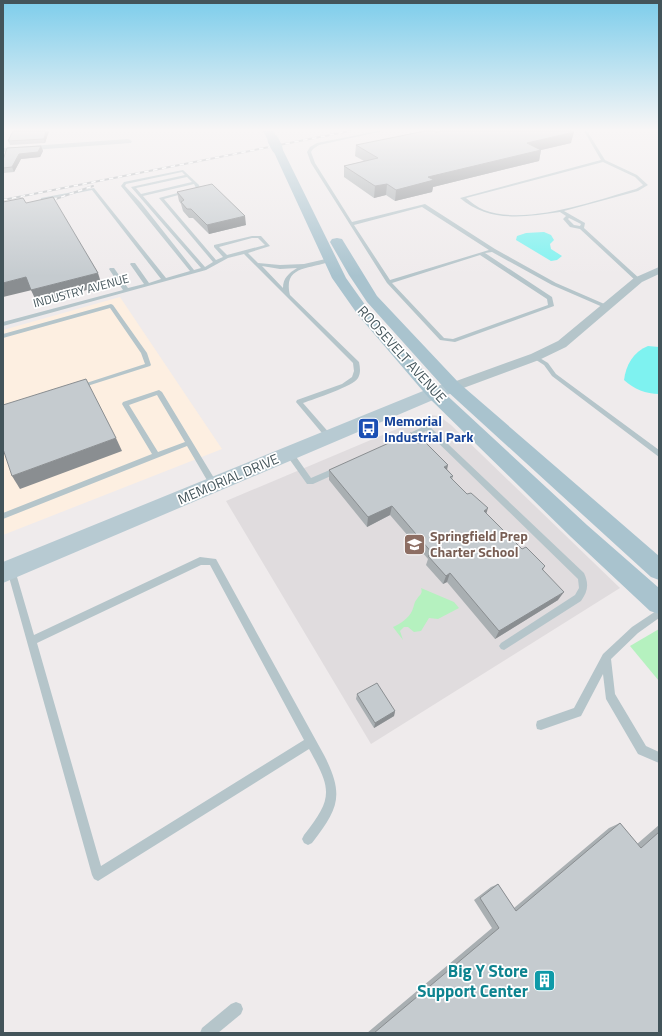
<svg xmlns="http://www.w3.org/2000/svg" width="662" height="1036" viewBox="0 0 662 1036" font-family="'Titillium Web',sans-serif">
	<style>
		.commercial { fill: #fdefe1 }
		.education { fill: #e0dcde }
		.green { fill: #b5f1bf }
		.water { fill: #7ef2f0 }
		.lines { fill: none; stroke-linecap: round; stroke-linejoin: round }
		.lane { fill: #b5c5ca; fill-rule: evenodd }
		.street { fill: #b5c5ca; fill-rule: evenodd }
		.secondary { fill: #b7cad2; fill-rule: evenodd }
		.primary { fill: #a9c3ce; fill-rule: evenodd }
		.rail-casing { stroke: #adb3b7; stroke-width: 2 }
		.rail { stroke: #fff; stroke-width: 1.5; stroke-dasharray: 4.5; stroke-linecap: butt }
		.primary-bridge { stroke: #a9c3ce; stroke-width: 11 }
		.wall { fill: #a9afb2 }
		.shaded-wall { fill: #8a8e91 }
		.building { fill: #c5cbcf; stroke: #8a8e91 }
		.labels { text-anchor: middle; stroke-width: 3.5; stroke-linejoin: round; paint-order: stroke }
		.far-street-label { font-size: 12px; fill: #43545a; stroke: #fff }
		.street-label { font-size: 14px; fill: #43545a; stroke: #fff }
		.transit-label { font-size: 14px; font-weight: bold; fill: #164399; stroke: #fff; text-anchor: start }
		.education-label { font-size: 14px; font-weight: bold; fill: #785e54; stroke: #fff; text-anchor: start }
		.near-culture-label { font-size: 17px; font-weight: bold; fill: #0d838f; stroke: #fff; text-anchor: end }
	</style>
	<rect width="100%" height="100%" fill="#efebec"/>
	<polygon class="commercial" points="120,297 222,449 3,535 3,330"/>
	<polygon class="education" points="430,415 439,416 451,425 620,588 371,744 226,501"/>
	<g class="green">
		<path d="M421,588L454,602L459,608L438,619L429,618L421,631L414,632L408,627H404L400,631L403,640L393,627C400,624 409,618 412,611C414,607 414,602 417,599C420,594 423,594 421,588Z"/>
		<polygon points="659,629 659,681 630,646"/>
	</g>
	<g class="water">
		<polygon points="544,232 551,235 554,240 550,244 551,249 562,256 557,260 551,261 516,240 517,236 526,233"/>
		<path d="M648,346L659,347V394C646,394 634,389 624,380C626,365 633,352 648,346Z"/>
	</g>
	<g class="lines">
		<g class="lane">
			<path d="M378,131H383L319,145L313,149L311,152L315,163L352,222L425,204L495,249L556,283L609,306V308H605L552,285L492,252L485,253L552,297L554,306L455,342L440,340L387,283L311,163L307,152L310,147L317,143ZM422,207L489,250L390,280L354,225ZM480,255L547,299L548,305L453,339L444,338L392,283Z"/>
			<path d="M584,131H587L605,160L637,175L648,185L638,191L564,211L585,223L584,228L640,279V281H636L580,229L570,227L563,219L566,216L560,212C525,217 489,223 460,198L601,160ZM603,162L635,177L643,185L636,189C594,201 526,226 484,210C477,207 471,202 466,198ZM569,218L581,224L580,226L574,225L568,219Z"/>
			<path d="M183,170L199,185L200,189L164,199L216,260L223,257L214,247V245L252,236H261L270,246L248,253L258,263L280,265L304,264L330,258L333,260C315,270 282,263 290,295L359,362C360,367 361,373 358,378C354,386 314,399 303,403L331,435L333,437L331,439H327L296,402L297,400L342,384L352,377L354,371L353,363L244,254L228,258L206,270L3,326V322L123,290L109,269L110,268H114L128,288L144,284L130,264L131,263H135L149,283L161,279L92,190L43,200H41V198L94,188L166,278L190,271L121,186L124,182ZM182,172L185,175L131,187L201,268L194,270L141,203L125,186L126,184ZM187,177L192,182L141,194L136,188ZM194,184L196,188L159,198L213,262L205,267L143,196ZM252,238H258L265,245L227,255L219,247ZM262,266L280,269L297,268C289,273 283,278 283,288Z"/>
			<polygon points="111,304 113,305 147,353 151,365 150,366 81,388 77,388 77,386 145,364 141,353 110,308 3,338 3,334"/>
			<polygon points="535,355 548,363 556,374 659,450 659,457 552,376 544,365 533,358 533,356"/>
			<path d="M159,390L162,392L217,483L218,485L217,487H211L187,446L3,519V513L152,454L122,404L123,402ZM157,395L185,442L158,452L129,405Z"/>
			<path d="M425,426H429L584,573C589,584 588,591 581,601L504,650L501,649L499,646L501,643L575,595L579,588L578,579L426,431L405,442H399L398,440L399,438Z"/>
			<polygon points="289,450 292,451 311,478 339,466 343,469 342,471 313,484 307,484 285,453"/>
			<path d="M200,557L216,559L324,755C345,796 338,809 312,843L308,845L304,843L302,839L304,835C333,798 332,790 309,749L98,881L94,879L92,875L7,570L8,567L11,566L14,567L15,570L34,635ZM201,565H210L304,740L101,866L37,643Z"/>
			<polygon points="659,609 659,618 638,633 611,659 615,694 646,746 659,752 659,763 638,754 606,699 603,674 581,716 541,730 537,729 536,725 537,721 574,708 603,654 632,627"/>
			<polygon points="236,1002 241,1004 243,1009 241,1014 218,1033 200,1033 202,1028 231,1004"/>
		</g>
		<g class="street">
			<polygon points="128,139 132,141 131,143 3,152 3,148"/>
			<polygon points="659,267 659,274 642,282 566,347 539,360 458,390 453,391 448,390 447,387 448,384 531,354 558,341 634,278"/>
		</g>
		<polygon class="secondary" points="453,381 459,383 462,387 459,391 440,397 3,583 3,562 428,389"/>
		<g class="primary">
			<polygon points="263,131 273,131 278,140 277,142 269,142"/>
			<polygon points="277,145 282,148 346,278 368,309 390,334 440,389 587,525 659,588 659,614 650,611 571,537 428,397 358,315 332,278 272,148"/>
			<polygon points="337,238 342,239 377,296 459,383 659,556 659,580 651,577 447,391 367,302 349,275 330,242 332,239"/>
		</g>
		<defs>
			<g id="rail">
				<polyline points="3,200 350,131"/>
				<polyline points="44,203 93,186"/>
			</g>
		</defs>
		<use href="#rail" class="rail-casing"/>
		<use href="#rail" class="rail"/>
		<polyline class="primary-bridge" points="273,140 277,148"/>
	</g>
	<g class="wall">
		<polygon points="13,131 49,131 45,143 10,145 8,141"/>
		<polygon points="436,132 571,143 541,150 539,161 433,187 432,192 395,201 386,195 374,198 344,177 344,166 364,161 355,156 356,145"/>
		<polygon points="41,146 43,151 40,157 21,159 14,172 3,173 3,160"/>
		<polygon points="177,192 246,225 209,234 193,218 189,218 183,211 181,204 179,201"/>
		<polygon points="447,469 453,476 452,480 522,549 545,566 543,570 558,600 495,639 447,582 443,584 426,565 428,559 390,515 367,527 329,480 329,470"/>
		<polygon points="357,694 395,711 394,716 374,728 356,699"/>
		<polygon points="620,823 637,844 659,825 659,1033 367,1033 492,928 474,900 491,887 498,884 514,908 609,828"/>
	</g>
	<g class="shaded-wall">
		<polygon points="46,131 49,131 45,143 44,139"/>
		<polygon points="574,132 571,143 541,150 539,161 433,187 432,192 395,201 396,190 428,177 527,143"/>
		<polygon points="41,146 43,151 40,157 21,159 14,172 12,167 19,154"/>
		<polygon points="387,184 386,195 374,198 375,186"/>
		<polygon points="245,216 246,225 209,234 207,225"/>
		<polygon points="98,273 102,286 37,303 31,290"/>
		<polygon points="26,277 32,290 3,297 3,283"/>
		<polygon points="116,438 122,451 20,489 12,476"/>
		<polygon points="448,465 446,475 444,467"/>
		<polygon points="392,506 390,515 367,527 368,517"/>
		<polygon points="488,508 485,518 484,511"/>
		<polygon points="450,573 447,582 443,584 446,576"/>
		<polygon points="564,592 558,600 495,639 499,631"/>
		<polygon points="395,711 394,716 374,728 375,723"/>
	</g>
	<g class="building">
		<polygon points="13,131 46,131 44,139 8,141"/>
		<polygon points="425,131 434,131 436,132 442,131 570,131 574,132 527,143 541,150 428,177 434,180 396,190 387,184 375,186 344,166 378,158 356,145"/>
		<polygon points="41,146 38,152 19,154 12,167 3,168 3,160 7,148"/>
		<polygon points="212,184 245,216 207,225 191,209 187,209 181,202 184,200 177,192"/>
		<polygon points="53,197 98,273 31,290 26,277 3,283 3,202 23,198 26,203"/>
		<polygon points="86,379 116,438 12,476 3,449 3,405"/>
		<polygon points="411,433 419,442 423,440 448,465 444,467 453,476 450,477 467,494 471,493 488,508 484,511 522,549 526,547 545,566 542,569 564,592 499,631 450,573 446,576 428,556 433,554 392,506 368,517 329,470"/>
		<polygon points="377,683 395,711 375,723 357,694"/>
		<polygon points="620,823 641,848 659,832 659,1033 374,1033 499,928 480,898 498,884 516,911"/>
	</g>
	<linearGradient id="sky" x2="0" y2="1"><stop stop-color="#7dcdeb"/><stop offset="0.47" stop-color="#f8f6f6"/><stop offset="1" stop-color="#f8f6f6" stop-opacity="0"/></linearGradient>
	<rect width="662" height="276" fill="url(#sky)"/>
	<defs>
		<symbol id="bus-square" viewBox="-11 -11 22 22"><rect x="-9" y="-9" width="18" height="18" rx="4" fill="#1a4fb4" stroke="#fff"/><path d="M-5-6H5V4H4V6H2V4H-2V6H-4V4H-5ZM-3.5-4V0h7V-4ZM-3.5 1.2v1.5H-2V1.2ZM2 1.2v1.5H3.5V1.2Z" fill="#fff"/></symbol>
		<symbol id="school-square" viewBox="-11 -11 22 22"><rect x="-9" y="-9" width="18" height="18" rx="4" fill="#8d6e63" stroke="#fff"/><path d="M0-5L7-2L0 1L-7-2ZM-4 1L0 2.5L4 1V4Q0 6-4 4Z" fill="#fff"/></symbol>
		<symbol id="building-square" viewBox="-11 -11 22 22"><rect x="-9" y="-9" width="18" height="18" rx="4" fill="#0f9aa8" stroke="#fff"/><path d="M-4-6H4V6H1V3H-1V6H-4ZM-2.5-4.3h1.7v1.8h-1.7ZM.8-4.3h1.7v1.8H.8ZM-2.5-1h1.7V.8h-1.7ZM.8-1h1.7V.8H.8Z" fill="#fff"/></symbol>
	</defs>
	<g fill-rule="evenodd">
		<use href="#bus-square" x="356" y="416" width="25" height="25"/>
		<use href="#school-square" x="402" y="532" width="25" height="25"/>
		<use href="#building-square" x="532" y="968" width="25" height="25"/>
	</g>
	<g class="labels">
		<g class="far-street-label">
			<text transform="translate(81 291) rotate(-15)" y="4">INDUSTRY AVENUE</text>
		</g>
		<g class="street-label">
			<text transform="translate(402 354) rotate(48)" y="5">ROOSEVELT AVENUE</text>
			<text transform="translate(228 479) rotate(-23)" y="5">MEMORIAL DRIVE</text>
		</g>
		<g class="transit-label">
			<text x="384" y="426">Memorial<tspan x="384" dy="16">Industrial Park</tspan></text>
		</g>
		<g class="education-label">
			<text x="430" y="541">Springfield Prep<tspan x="430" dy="16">Charter School</tspan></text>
		</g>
		<g class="near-culture-label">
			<text x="528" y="977">Big Y Store<tspan x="528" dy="20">Support Center</tspan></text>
		</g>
	</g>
	<rect width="662" height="1036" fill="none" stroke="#43545a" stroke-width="8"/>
</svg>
